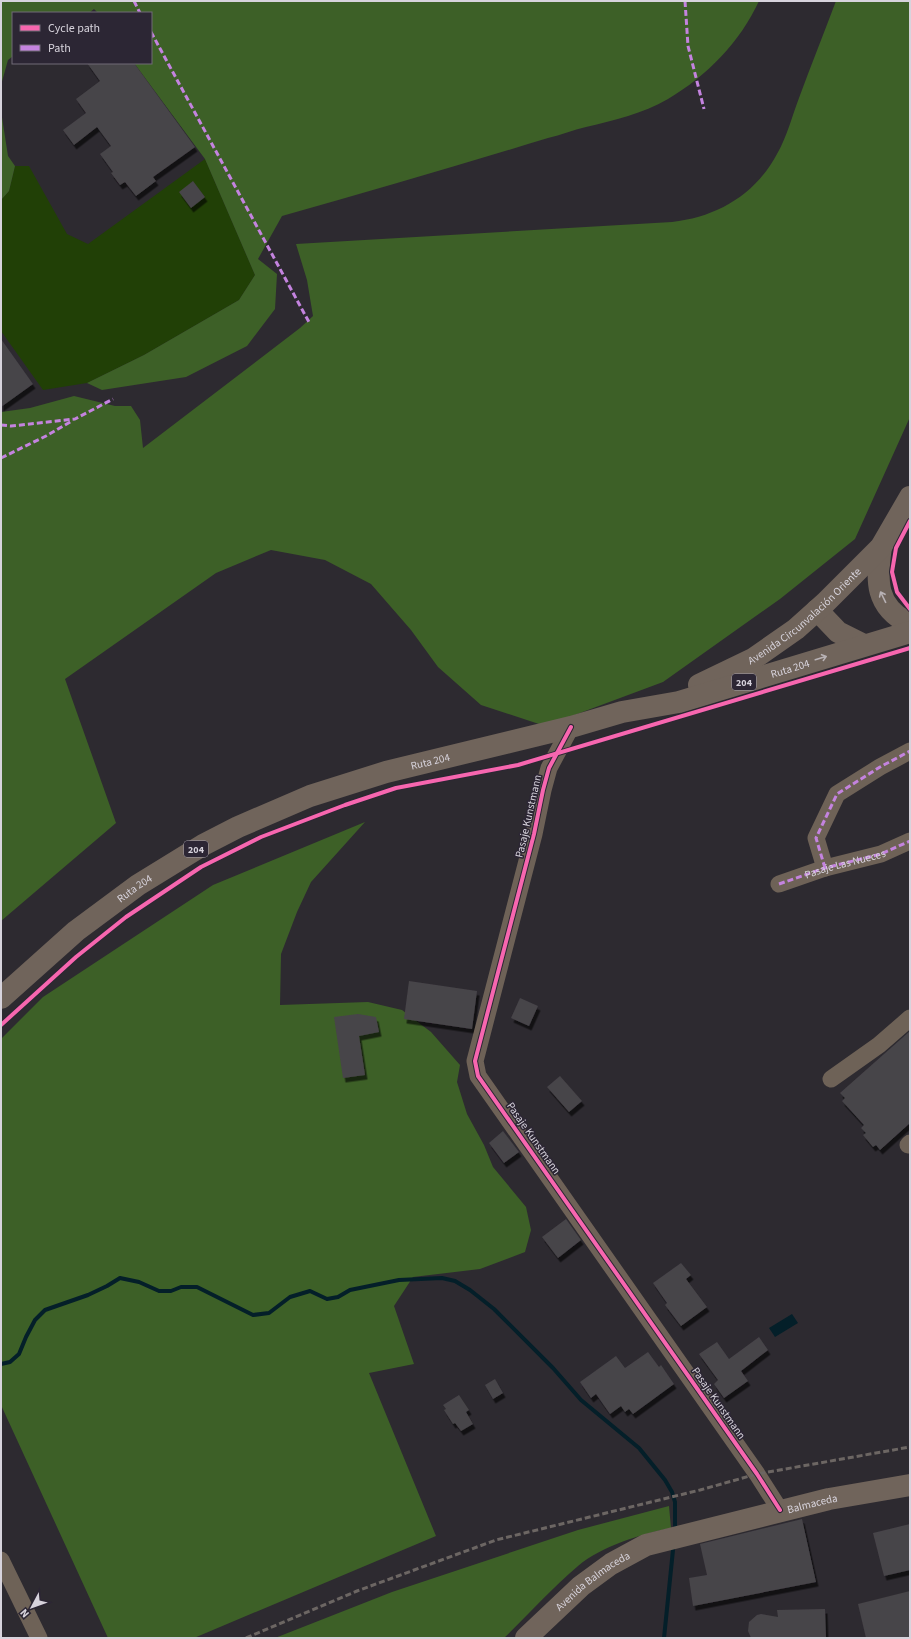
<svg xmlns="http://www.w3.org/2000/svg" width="911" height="1639" viewBox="0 0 911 1639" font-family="'Source Sans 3',sans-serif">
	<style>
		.green { fill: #214006 }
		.forest { fill: #3d6027 }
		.water { fill: #041f29 }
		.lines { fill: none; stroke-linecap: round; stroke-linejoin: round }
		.stream { stroke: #041f29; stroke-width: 4 }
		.building { fill: #474449; filter: url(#shadow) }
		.minor { stroke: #6e6257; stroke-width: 17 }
		.major { stroke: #70645b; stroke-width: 22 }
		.rail { stroke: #6c6663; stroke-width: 3; stroke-dasharray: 6 3; stroke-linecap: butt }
		.quiet { stroke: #c483df; stroke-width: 3; stroke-dasharray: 6 3; stroke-linecap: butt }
		.cycleway-casing { stroke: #2c2634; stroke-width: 6 }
		.cycleway { stroke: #f766af; stroke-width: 4 }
		.oneway { stroke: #b8b2b5 }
		.labels { text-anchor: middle; stroke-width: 3; stroke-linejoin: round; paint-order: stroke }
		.shield { fill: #2c2634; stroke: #a49faa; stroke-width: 1 }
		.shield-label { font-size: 10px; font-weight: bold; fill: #d7d3dc }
		.street-label { font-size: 11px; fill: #d7d3dc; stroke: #2c2634 }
	</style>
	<defs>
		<filter id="shadow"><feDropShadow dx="2.5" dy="4.5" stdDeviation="0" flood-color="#0009"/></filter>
	</defs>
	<rect width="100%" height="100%" fill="#2d2a30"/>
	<polygon class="green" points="205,159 255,275 239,300 144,355 87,383 43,390 1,331 1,200 9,191 15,166 29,166 67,234 88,244"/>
	<g class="forest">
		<path d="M1,1H759C740,42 707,76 668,99C642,114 615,120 586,127C573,130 561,135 548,138C460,165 371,191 282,216L258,259L277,274L275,309L247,346L186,377L102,390L87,383L144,355L239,300L255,275L205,159L134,63H151V13H98L94,9L89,13H13V56L8,60L1,85Z"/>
		<path d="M836,1H910V417L855,539L780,599L663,682L545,726L481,705L438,667L411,630L371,584L325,560L271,550L216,573L65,679L116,823L1,921V412L30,408L74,396L115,406H131L140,420L143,448L300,328L313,316L307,280L296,244L672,222C717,217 755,195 777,154C787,137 792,116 799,98C811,65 824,33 836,1Z"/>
		<polygon points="1,111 8,156 15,166 9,191 1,200"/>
		<polygon points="365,822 311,882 297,912 281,954 280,1005 368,1002 402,1010 431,1032 460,1065 457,1082 467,1114 484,1145 493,1167 526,1207 531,1230 525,1252 480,1269 413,1277 394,1306 414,1364 369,1373 436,1536 194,1638 108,1638 1,1405 1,1039 43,997 213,885"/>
		<path d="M669,1506L671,1528C641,1534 602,1546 578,1566C552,1588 529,1614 504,1638H275L392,1592L578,1530Z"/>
	</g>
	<polygon class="water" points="792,1314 798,1323 775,1337 769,1328"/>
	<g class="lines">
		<g class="stream">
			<polyline points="1,1364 10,1362 19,1354 26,1337 35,1320 45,1310 88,1295 107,1286 120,1278 139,1282 159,1291 171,1291 181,1287 197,1287 253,1315 269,1313 290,1297 310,1291 327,1299 338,1297 350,1290 399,1280 442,1278 455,1281 470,1290 494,1309 553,1368 581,1400 639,1448 665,1480 672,1492 675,1502 675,1526"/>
			<polyline points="664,1638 673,1550"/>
		</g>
	</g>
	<g class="building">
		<polygon points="87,63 134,63 195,147 153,177 156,181 136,196 125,182 120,185 111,173 113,172 100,154 111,146 97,127 74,145 63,130 86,113 76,99 100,81"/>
		<polygon points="193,181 205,197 191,208 179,192"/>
		<polygon points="1,339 33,384 1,407"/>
		<polygon points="409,981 477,991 472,1029 404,1019"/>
		<polygon points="520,998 538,1006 529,1026 511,1018"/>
		<polygon points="358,1014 376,1017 379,1032 359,1036 365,1075 343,1078 334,1017"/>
		<polygon points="910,1031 910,1123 880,1150 876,1145 873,1147 863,1135 866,1133 861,1128 864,1125 842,1101 845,1098 840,1093"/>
		<polygon points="560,1076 582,1101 569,1112 547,1087"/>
		<polygon points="503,1131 519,1152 504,1163 489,1143"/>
		<polygon points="566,1219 581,1240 558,1258 542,1237"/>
		<polygon points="681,1263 691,1275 686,1279 707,1307 681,1326 665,1305 667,1303 653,1283"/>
		<polygon points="759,1337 768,1350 741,1371 748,1381 724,1398 714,1384 718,1380 699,1354 717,1342 729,1359"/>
		<polygon points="648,1352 659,1367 661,1365 674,1384 633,1414 629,1409 625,1412 621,1406 610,1414 596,1394 591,1398 580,1382 616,1356 625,1368"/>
		<polygon points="495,1379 503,1393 493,1399 485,1385"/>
		<polygon points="459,1395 469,1410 466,1412 473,1424 461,1431 455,1423 453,1424 444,1410 446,1409 443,1405"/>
		<polygon points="802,1519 816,1582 693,1606 689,1578 707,1575 700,1544"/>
		<polygon points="910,1524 910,1570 884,1576 873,1533"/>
		<polygon points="910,1591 910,1638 866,1638 858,1604"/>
		<polygon points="825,1609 826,1638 751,1638 748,1631 749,1622 757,1615 761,1614 778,1617 777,1610"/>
	</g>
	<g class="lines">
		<g class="minor">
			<polyline points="571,727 549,768 543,790 534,834 475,1061 478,1076 757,1474 780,1510"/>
			<polyline points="825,868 816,838 837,794 880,767 910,751"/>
			<polyline points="779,884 825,868 881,854 910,841"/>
			<polyline points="831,1079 879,1045 910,1018"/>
			<polyline points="908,1145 910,1143"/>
			<polyline points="1,1560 39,1638"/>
		</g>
		<g class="major">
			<path d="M881,547C876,580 875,607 910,624"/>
			<polyline points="817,610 838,632 864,645"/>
			<path id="s1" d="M699,685L753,659L796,629L825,603L881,547L910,497"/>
			<path id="s2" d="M1,998L76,931L138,885L203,845L238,827L310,796L386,772L571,727L622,712L679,702L910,632"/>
			<path id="s3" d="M526,1638L581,1586L611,1564L646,1545L829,1499L910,1485"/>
		</g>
		<polyline class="rail" points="246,1638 357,1591 496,1540 700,1490 757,1474 910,1447"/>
		<g class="quiet">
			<polyline points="134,1 140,13"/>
			<polyline points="685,1 688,46 704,109"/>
			<polyline points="151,32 310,324"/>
			<polyline points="1,425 11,426 75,419 113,399"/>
			<polyline points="1,458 46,436 72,421"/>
			<polyline points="825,868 816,838 837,794 880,767 910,751"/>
			<path id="s4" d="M779,884L825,868L881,854L910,841"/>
		</g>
		<defs>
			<g id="cycleway">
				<polyline points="910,521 896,548 892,572 897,592 910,609"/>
				<polyline points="571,727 549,768 543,790 534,834 475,1061 478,1076 757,1474 780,1510"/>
				<polyline points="1,1025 76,957 126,917 201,867 261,837 345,805 396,788 518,765 910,648"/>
			</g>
		</defs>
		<use href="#cycleway" class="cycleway-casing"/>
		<use href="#cycleway" class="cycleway"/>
	</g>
	<defs><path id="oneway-shaft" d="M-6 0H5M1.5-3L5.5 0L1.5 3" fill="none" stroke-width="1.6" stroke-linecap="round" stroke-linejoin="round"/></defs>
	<g class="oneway">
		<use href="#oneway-shaft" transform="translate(883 597) rotate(-116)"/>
		<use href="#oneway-shaft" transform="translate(821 658) rotate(-17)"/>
	</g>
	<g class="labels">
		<g class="shield">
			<rect x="732" y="674" width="24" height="16" rx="3"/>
			<rect x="184" y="841" width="24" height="16" rx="3"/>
		</g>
		<g class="shield-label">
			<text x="744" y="686">204</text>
			<text x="196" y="853">204</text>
		</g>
		<g class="street-label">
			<text dy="4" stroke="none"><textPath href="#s1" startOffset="127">Avenida Circunvalación Oriente</textPath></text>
			<text dy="4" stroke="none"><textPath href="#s2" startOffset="869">Ruta 204</textPath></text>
			<text dy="4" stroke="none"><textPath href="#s2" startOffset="497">Ruta 204</textPath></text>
			<text transform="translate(528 816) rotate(-77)" y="4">Pasaje Kunstmann</text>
			<text dy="4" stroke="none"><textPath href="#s4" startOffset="69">Pasaje Las Nueces</textPath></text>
			<text dy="4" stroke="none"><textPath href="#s2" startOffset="173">Ruta 204</textPath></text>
			<text transform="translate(534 1138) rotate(55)" y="4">Pasaje Kunstmann</text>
			<text transform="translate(719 1403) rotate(55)" y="4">Pasaje Kunstmann</text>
			<text dy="4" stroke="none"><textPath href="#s3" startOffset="324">Balmaceda</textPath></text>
			<text dy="4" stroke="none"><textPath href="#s3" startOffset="88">Avenida Balmaceda</textPath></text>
		</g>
	</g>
	<rect width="911" height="1639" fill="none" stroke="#d7d3dc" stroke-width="4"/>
	<rect x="12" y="12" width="140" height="52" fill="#2c2634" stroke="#706b77"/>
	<rect x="20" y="25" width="20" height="6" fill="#f766af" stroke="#706b77"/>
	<text x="48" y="32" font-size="12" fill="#d7d3dc">Cycle path</text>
	<rect x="20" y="45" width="20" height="6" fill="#c483df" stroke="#706b77"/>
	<text x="48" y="52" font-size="12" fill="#d7d3dc">Path</text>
	<g transform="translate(32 1607) rotate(229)" stroke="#2c2634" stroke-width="3" paint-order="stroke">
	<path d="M0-3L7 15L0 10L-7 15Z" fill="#d7d3dc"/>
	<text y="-6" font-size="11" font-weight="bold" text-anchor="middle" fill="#d7d3dc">N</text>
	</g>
</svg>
